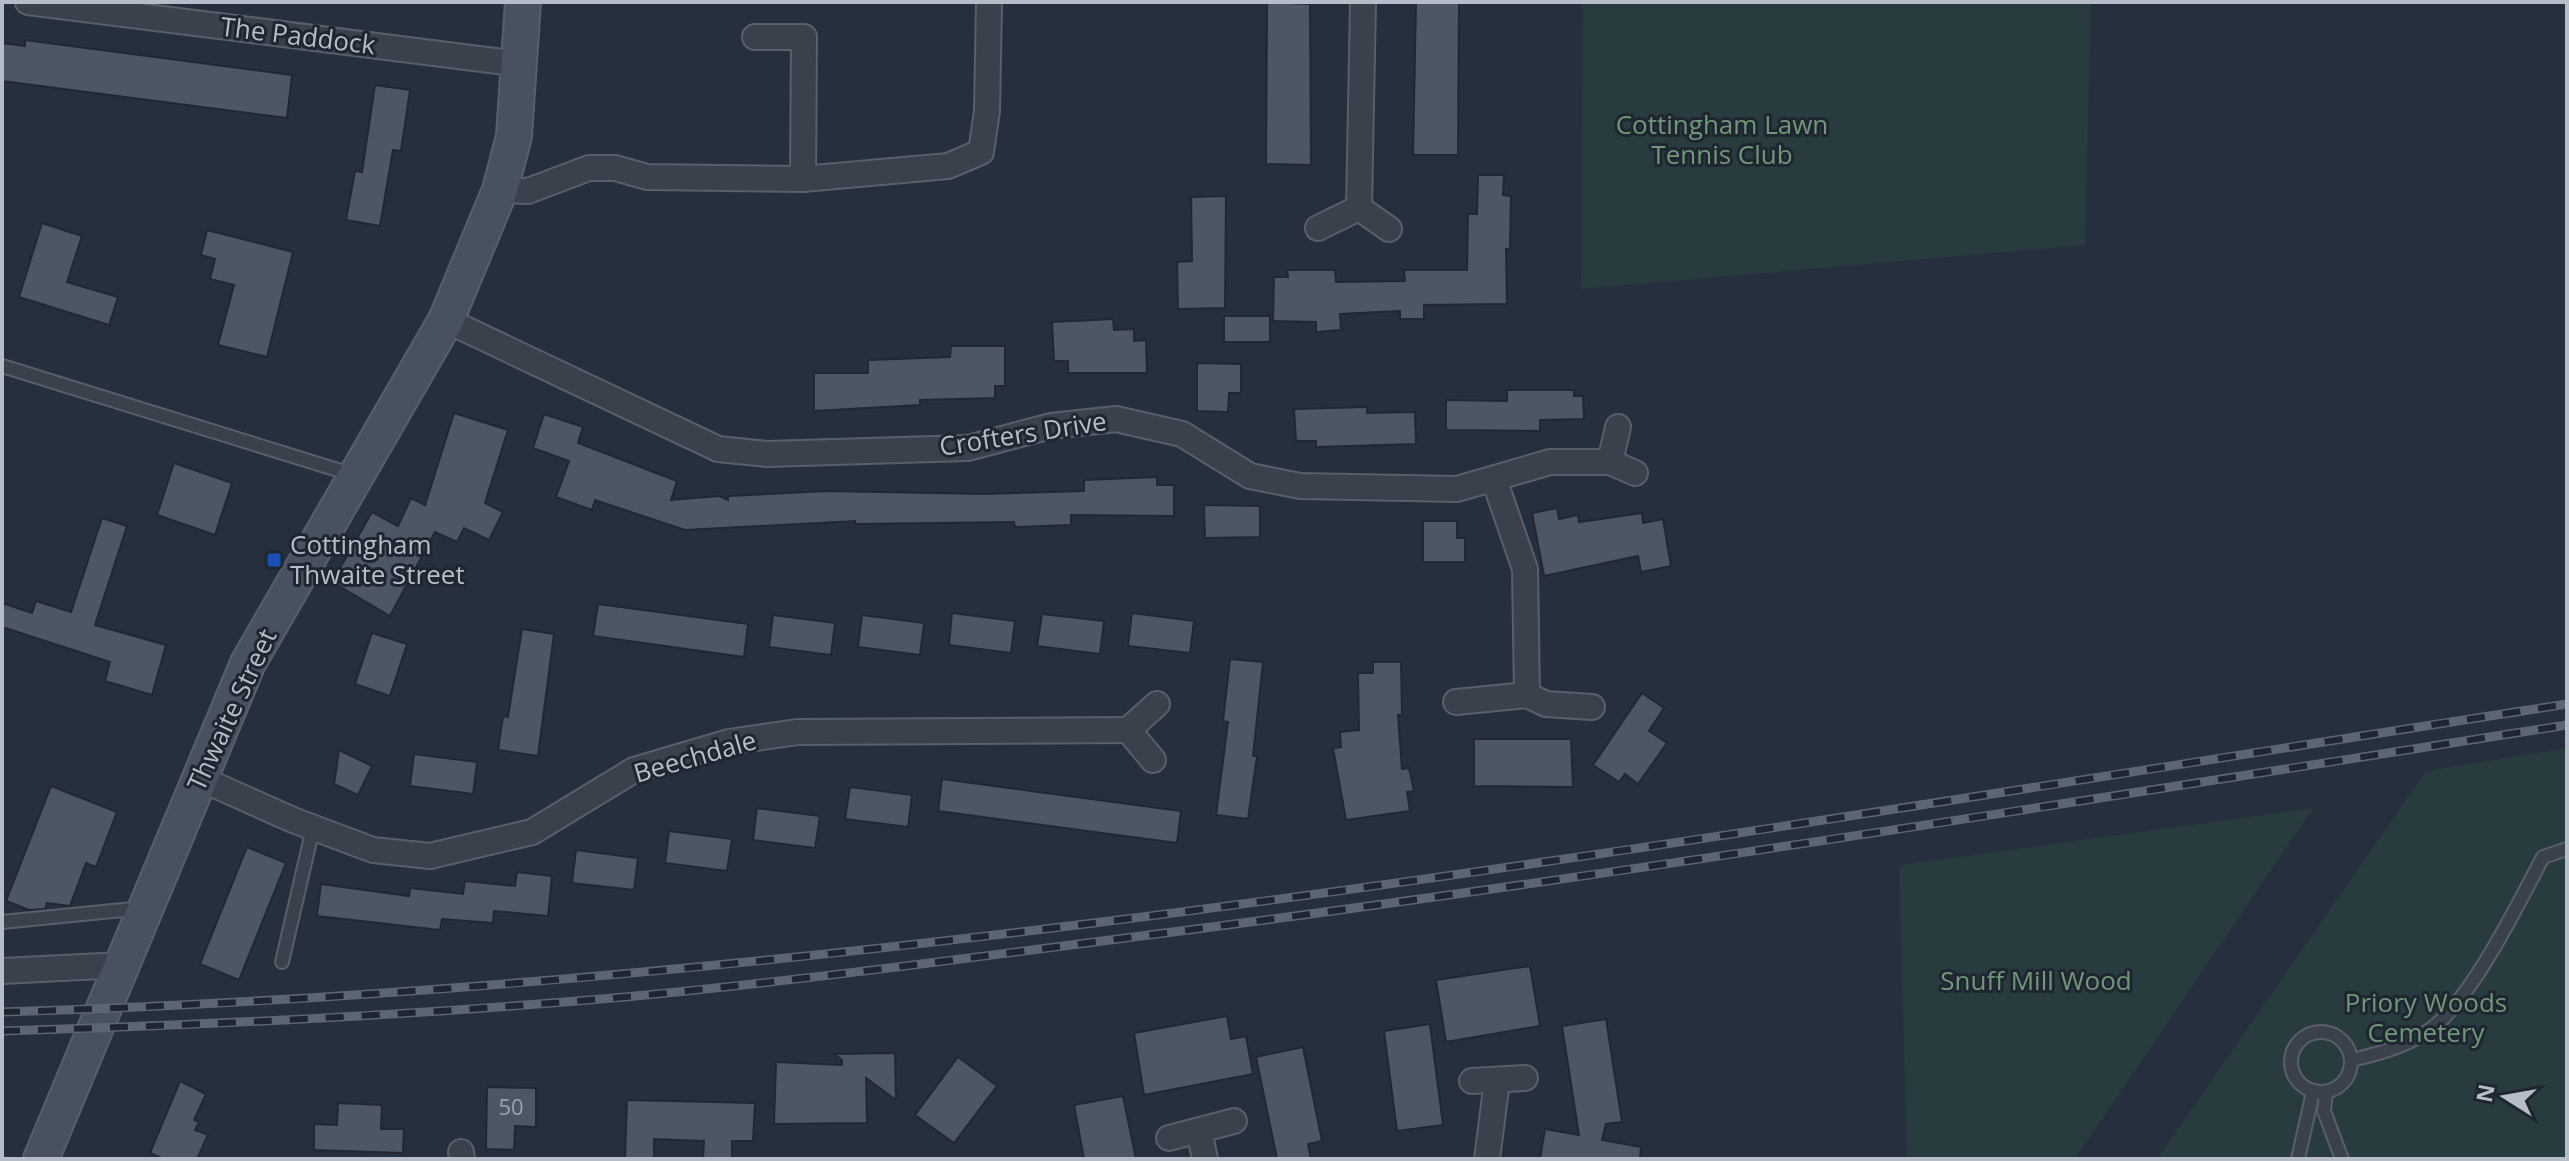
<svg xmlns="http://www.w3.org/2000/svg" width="2569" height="1161" viewBox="0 0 2569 1161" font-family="'Open Sans',sans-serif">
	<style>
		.green { fill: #283b3e }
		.building { fill: #4c5665; stroke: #212834; stroke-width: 2 }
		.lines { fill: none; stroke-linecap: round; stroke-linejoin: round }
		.lane-casing { stroke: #585f6b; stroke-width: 16 }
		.street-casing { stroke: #585f6b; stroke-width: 28 }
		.secondary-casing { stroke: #585f6b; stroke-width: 38 }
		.lane { stroke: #3a414d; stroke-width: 12 }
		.street { stroke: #3a414d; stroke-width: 24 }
		.secondary { stroke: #485160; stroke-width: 34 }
		.rail-casing { stroke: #5c6574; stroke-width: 9 }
		.rail { stroke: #1f2632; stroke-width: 6; stroke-dasharray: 18; stroke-linecap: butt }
		.transit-dot { fill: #1a4fb4; stroke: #1f2632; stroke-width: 3 }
		.labels { text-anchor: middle; stroke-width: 6; stroke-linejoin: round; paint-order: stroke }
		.number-label { font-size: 22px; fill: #9ca3af }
		.street-label { font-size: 26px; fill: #b6bdc8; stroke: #1f2632 }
		.park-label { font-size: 26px; fill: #6f9778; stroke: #1f2632 }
		.poi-label { font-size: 26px; fill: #b6bdc8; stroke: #1f2632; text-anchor: start }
	</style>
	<rect width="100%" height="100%" fill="#262f3d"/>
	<g class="green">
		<polygon points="1583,2 2091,2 2085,245 1581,289"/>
		<polygon points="2567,748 2567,1159 2157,1159 2426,771"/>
		<polygon points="2313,808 2075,1159 1907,1159 1899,865"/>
	</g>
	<g class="building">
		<polygon points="1267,2 1310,4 1311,165 1266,164"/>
		<polygon points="1416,2 1459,2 1458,155 1413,155"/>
		<polygon points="25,40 292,75 287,118 2,81 2,43 25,46"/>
		<polygon points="375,85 410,90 401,151 393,150 380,226 346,220 355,171 362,172"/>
		<polygon points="1478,175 1504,175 1503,195 1511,196 1510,249 1506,249 1507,304 1424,305 1424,319 1400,319 1400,311 1340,314 1341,330 1316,332 1316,322 1273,321 1274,277 1288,277 1287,270 1335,270 1336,282 1405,281 1404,270 1467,270 1468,214 1477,214"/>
		<polygon points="1226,196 1225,308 1178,309 1177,262 1192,261 1191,197"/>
		<polygon points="42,223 82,236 67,282 118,297 109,325 19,297"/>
		<polygon points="207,230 293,252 267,357 218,345 234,285 210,279 215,259 201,255"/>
		<rect x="1224" y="316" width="46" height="26"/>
		<polygon points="1113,319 1114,330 1134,329 1134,341 1146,340 1147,373 1068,373 1068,361 1054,361 1052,322"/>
		<polygon points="951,346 1005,346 1005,386 995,386 995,398 920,400 920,405 814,411 814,373 868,373 868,360 950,357"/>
		<polygon points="1197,363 1241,364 1241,393 1229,393 1228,412 1197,411"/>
		<polygon points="1507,390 1574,390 1574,396 1583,396 1584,419 1540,420 1540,431 1446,430 1446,400 1507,401"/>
		<polygon points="1367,407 1367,413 1415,412 1416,444 1316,447 1316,441 1296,441 1294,409"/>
		<polygon points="454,413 508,430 485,503 503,512 489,540 464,528 457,542 435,532 390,616 332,582 372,512 398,526 411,498 425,505"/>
		<polygon points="544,414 583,427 578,443 677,481 671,500 719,496 728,500 728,496 827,491 985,494 1084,491 1084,480 1157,477 1157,485 1174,485 1174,516 1071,515 1071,525 1015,527 1014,522 855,524 855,521 685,530 595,500 592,510 556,497 569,461 533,448"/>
		<polygon points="174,463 232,483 215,535 157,515"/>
		<polygon points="1204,505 1260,506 1260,537 1205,538"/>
		<polygon points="1557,508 1559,519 1578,515 1579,522 1642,513 1643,523 1663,519 1671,566 1641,572 1638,556 1544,576 1532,513"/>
		<polygon points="102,518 127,526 95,625 166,645 152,695 105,681 110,662 2,627 2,603 32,613 36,601 71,612"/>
		<polygon points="1423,521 1457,521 1457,538 1465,538 1465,562 1423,562"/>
		<polygon points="598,604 748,624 744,657 593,636"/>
		<polygon points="952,613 1015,621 1011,653 949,645"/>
		<polygon points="1132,613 1194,621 1190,653 1128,646"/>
		<polygon points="1042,614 1104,621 1100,654 1037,646"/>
		<polygon points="773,615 835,623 831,655 769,647"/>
		<polygon points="862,615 924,623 920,655 858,647"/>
		<polygon points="522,629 554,634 538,756 498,750 503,716 508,717"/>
		<polygon points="372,633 407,644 390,696 355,684"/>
		<polygon points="1230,659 1263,662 1253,756 1257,756 1248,819 1216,815 1228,722 1223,721"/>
		<polygon points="1373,662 1401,662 1402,715 1398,715 1402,769 1409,768 1414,791 1407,792 1410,811 1346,820 1333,748 1341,747 1340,732 1359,730 1358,673 1373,673"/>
		<polygon points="1642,693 1664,708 1649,731 1667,743 1638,784 1625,774 1619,782 1593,765"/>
		<polygon points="1474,739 1571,739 1573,787 1474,786"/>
		<polygon points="339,750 372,766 358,795 334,784"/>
		<polygon points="414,754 477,762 473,794 410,786"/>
		<polygon points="942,779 1181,811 1177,843 938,811"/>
		<polygon points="51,786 117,812 96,867 86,863 70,906 47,903 45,909 29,910 6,901"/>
		<polygon points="850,787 912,795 908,827 845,819"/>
		<polygon points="757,808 820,816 815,848 753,840"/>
		<polygon points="669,831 732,839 727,871 665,863"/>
		<polygon points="247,847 286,863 239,980 200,964"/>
		<polygon points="576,850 638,858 634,890 572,883"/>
		<polygon points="517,872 552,876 548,916 494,911 493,923 442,919 440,930 317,916 321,884 409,896 410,888 463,894 465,881 515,886"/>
		<polygon points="1530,966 1540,1026 1446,1042 1436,980"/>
		<polygon points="1227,1016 1231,1039 1246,1036 1253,1074 1144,1095 1134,1033"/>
		<polygon points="1606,1019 1622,1122 1606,1124 1602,1140 1641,1147 1640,1159 1540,1159 1545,1129 1579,1135 1562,1026"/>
		<polygon points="1430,1024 1443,1125 1397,1131 1384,1031"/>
		<polygon points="1303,1047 1322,1141 1308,1144 1311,1159 1277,1159 1256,1057"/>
		<polygon points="895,1053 896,1100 866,1078 867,1123 774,1124 776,1062 842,1065 842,1060 834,1054"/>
		<polygon points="958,1057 997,1086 954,1143 915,1115"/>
		<polygon points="180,1081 206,1094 194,1120 199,1122 195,1130 208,1135 197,1159 163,1159 150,1153"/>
		<polygon points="487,1087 536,1088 536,1127 515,1126 514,1150 486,1149"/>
		<polygon points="1123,1096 1136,1159 1084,1159 1074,1105"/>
		<polygon points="627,1100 755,1103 753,1141 732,1141 732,1159 703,1159 704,1141 654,1139 654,1159 625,1159"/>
		<polygon points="338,1103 382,1105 381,1129 404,1129 403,1153 314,1150 314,1124 337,1125"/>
	</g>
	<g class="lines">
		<defs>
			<g id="lane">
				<polyline points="2,366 354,475"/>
				<polyline points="2,922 143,908"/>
				<polyline points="282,962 313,828"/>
				<circle cx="2321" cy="1062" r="30"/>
				<path d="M2352,1060C2381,1053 2413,1045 2437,1024C2476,990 2518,904 2543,857L2567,849"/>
				<polyline points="2326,1092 2324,1111 2342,1159"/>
				<polyline points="2298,1159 2313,1092"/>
			</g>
			<g id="street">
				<polyline points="28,2 520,64"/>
				<polyline points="755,37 804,37 803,179"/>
				<polyline points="500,190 528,191 589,168 615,168 647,177 803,179 948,166 981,152 987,111 989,2"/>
				<polyline points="1359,208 1363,2"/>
				<polyline points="1318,228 1359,208 1389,229"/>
				<polyline points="446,320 718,449 767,454 968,448 1051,426 1116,419 1182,434 1250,476 1300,486 1457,489 1550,462 1610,462"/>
				<polyline points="1618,427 1610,462 1635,473"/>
				<polyline points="1494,479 1525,569 1527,695"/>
				<polyline points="1456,702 1527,695 1546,704 1592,707"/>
				<polyline points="1153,760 1128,730 1157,704"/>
				<polyline points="199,778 293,820 373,850 430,856 532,832 634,770 729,742 798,732 1128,730"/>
				<polyline points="2,971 122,965"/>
				<polyline points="1472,1081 1525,1078"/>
				<polyline points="1199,1131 1205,1159"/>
				<polyline points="1169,1138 1234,1121"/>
				<polyline points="461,1152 462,1159"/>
				<polyline points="1487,1159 1497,1081"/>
			</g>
			<polyline id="secondary" points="41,1159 248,663 446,320 500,190 514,136 523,2"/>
		</defs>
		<use href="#lane" class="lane-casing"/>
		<use href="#street" class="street-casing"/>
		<use href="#secondary" class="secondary-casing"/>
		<use href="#lane" class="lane"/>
		<use href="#street" class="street"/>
		<use href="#secondary" class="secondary"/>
		<defs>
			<g id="rail">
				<path d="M2,1012C865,987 1716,835 2567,704"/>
				<path d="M2,1031C210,1025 418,1015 625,997C797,981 969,958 1141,936C1618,876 2092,799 2567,725"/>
			</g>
		</defs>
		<use href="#rail" class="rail-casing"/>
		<use href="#rail" class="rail"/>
	</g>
	<rect class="transit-dot" x="266" y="552" width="16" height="16" rx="4"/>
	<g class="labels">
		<g class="number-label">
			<text x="511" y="1115">50</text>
		</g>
		<g class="street-label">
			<text transform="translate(298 36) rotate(7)" y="9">The Paddock</text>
			<text transform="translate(1023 434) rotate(-9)" y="9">Crofters Drive</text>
			<text transform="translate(232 710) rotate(-65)" y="9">Thwaite Street</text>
			<text transform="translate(695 757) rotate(-16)" y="9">Beechdale</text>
		</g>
		<g class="park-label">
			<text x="1722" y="134">Cottingham Lawn<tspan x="1722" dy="30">Tennis Club</tspan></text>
			<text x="2036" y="990">Snuff Mill Wood</text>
			<text x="2426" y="1012">Priory Woods<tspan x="2426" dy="30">Cemetery</tspan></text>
		</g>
		<g class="poi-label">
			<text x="290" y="554">Cottingham<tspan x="290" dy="30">Thwaite Street</tspan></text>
		</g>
	</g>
	<rect width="2569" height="1161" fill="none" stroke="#b6bdc8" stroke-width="8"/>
	<g transform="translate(2505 1097) rotate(281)" stroke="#1f2632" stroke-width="6" paint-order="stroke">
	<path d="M0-6L14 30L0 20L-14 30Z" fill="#b6bdc8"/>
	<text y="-12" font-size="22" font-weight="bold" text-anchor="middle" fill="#b6bdc8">N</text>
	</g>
</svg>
